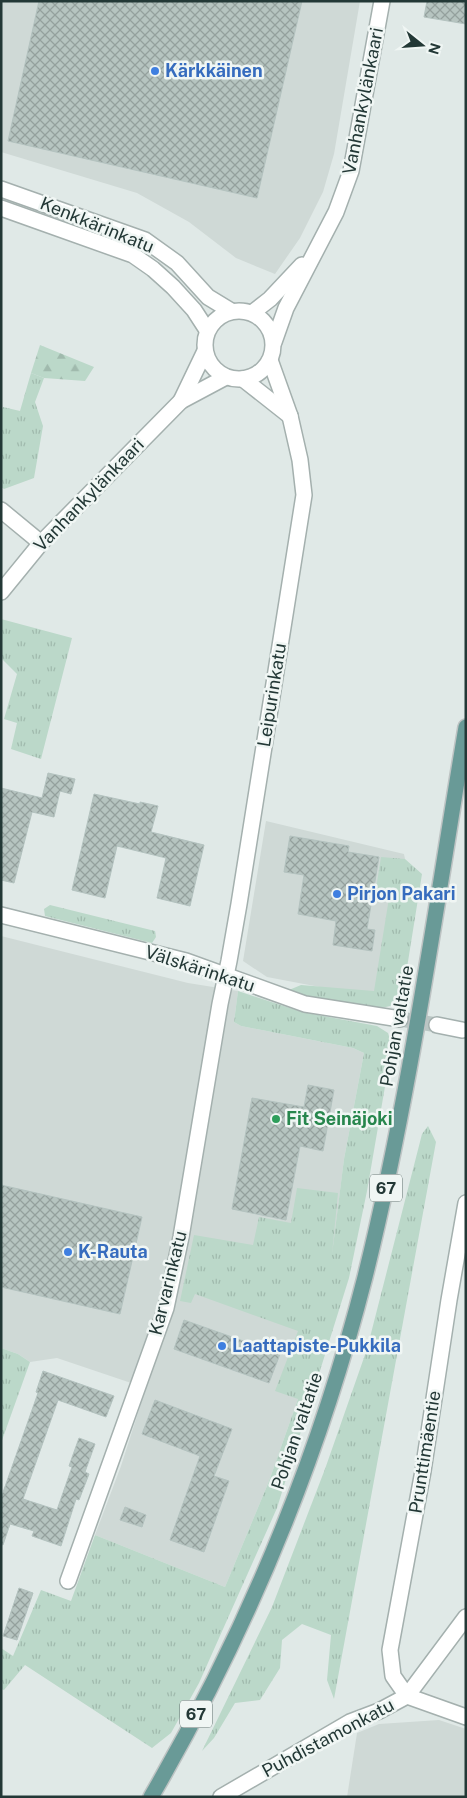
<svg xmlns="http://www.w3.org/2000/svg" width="467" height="1798" viewBox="0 0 467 1798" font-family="'Public Sans',sans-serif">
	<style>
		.built { fill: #cfd9d6 }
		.grass { fill: url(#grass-tufts) }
		.forest { fill: url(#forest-firs) }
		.building { fill: url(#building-cross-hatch); stroke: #b3c2bf }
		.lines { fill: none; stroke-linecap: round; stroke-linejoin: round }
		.minor-tunnel { stroke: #bac6c4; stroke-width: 15; stroke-dasharray: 15 8; stroke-linecap: butt }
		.minor-casing { stroke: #a4b0ae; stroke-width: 18 }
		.major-casing { stroke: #bdc3c3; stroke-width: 18 }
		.minor { stroke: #fff; stroke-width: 15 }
		.major { stroke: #699a97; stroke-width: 15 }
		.shop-dot { fill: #3f7fe0; stroke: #f0f6f4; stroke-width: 2 }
		.leisure-dot { fill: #2e9e5b; stroke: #f0f6f4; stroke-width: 2 }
		.labels { text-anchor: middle; stroke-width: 5; stroke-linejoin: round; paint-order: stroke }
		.shield { fill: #f0f6f4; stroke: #60716f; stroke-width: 1 }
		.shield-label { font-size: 16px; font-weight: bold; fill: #233836 }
		.shop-label { font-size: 18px; font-weight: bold; fill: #366cbe; stroke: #f0f6f4; text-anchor: start }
		.street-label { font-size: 18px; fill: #233836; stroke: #f0f6f4 }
		.leisure-label { font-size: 18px; font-weight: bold; fill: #27864d; stroke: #f0f6f4; text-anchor: start }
	</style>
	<defs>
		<pattern id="grass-tufts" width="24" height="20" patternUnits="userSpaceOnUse" patternTransform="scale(1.25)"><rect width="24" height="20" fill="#bbd8c9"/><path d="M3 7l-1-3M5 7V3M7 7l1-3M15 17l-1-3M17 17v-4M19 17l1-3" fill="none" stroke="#a0baad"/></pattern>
		<pattern id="forest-firs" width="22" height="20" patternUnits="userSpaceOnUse" patternTransform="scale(1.25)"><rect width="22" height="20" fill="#bbd8c9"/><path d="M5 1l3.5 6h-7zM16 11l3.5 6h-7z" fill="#a0baad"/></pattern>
		<pattern id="building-cross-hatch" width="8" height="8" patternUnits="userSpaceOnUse" patternTransform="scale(1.25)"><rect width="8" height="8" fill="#b6c4c0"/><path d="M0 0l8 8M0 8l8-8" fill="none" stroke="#94a09d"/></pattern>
	</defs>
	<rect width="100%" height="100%" fill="#e0e9e7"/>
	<g class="built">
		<polygon points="1,1 360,1 334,154 323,192 300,238 275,274 236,258 189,222 137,193 1,152"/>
		<polygon points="266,821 404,854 405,859 378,998 267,977 243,961"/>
		<polygon points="1,936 188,983 238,991 234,1022 241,1026 353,1048 364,1053 344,1159 326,1305 298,1399 269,1481 225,1587 95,1535 121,1466 146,1388 57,1358 30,1362 18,1354 1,1348"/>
		<polygon points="439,1720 466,1729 466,1797 347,1797 357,1733 379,1724"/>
	</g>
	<g class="grass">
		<polygon points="31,373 44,378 35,402 43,426 34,478 4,489 1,487 1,411 3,407 20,411"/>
		<polygon points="1,619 72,638 41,759 11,749 17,723 4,719 17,674 1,658"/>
		<polygon points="381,857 405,859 422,874 402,999 394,1005 378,1009 309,997 289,990 301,985 374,991 389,898 375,895"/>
		<polygon points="50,905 155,931 156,937 152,943 45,916 44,909"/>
		<polygon points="238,991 302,1012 377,1026 388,1033 392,1046 367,1191 349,1278 277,1508 199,1683 171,1733 152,1748 25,1665 4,1690 1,1689 1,1648 13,1656 41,1590 71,1601 95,1535 225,1587 269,1481 298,1399 275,1391 298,1331 195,1294 191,1303 180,1301 194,1235 253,1245 259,1217 291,1223 297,1188 338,1193 332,1254 344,1159 364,1053 353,1048 241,1026 234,1022"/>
		<polygon points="428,1126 436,1142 334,1699 327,1680 331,1635 302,1624 282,1640 280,1668 260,1700 235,1703 214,1738 202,1751 272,1607 325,1469 367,1349 422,1134"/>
		<polygon points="1,1348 18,1354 30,1362 1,1443"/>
	</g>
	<polygon class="forest" points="40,345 94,367 85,381 44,378 31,373"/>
	<g class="building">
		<polygon points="39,1 302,1 257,198 8,141"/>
		<polygon points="427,1 466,1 466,24 424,17"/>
		<polygon points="48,773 75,779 71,794 60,791 54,817 32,812 14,883 1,880 1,788 42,798"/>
		<polygon points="94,794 140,804 140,802 158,806 151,832 204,845 190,906 157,898 166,858 117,846 105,898 72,890"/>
		<polygon points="290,836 349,846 348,852 379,857 367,929 375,930 372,951 333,945 336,921 298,914 304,875 284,872"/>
		<polygon points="308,1085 334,1090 323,1151 300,1146 286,1220 232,1209 252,1098 304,1107"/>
		<polygon points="1,1185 142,1217 120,1314 1,1287"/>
		<polygon points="184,1320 280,1354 269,1383 174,1349"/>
		<polygon points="43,1371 114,1396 106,1417 58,1400 23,1499 57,1510 72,1467 69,1466 79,1438 95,1444 85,1472 89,1474 79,1500 76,1499 61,1546 32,1536 34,1531 10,1524 3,1545 1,1544 1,1498 38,1393 36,1392"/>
		<polygon points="155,1400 232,1429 214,1476 229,1481 204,1552 170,1540 200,1456 142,1434"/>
		<polygon points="125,1507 146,1515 142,1527 120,1520"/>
		<polygon points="19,1588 33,1593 17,1640 3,1636"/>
	</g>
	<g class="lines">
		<polyline class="minor-tunnel" points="400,1019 437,1025"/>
		<defs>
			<g id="minor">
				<polyline points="1,189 145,240 177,263 208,297 231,311"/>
				<polyline points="1,208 133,255 153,269 173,287 194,310 207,330"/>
				<circle cx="239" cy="345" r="34"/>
				<polyline points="252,313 270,299 302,265"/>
				<polyline points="274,342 286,308 336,212 351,171 382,1"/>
				<polyline points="243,379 290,416"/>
				<polyline points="181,401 205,351"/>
				<polyline points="1,510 41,543"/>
				<polyline points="1,592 41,543 181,401 226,377"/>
				<polyline points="1,915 186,961 305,1004 400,1019"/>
				<polyline points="437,1025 462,1030"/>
				<polyline points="68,1581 166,1308 181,1237 220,1004 229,961 239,904 304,495 300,460 290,416 270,360"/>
				<polyline points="407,1696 393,1676 390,1650 423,1471 449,1300 466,1203"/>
				<polyline points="407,1696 466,1717"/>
				<polyline points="221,1797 350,1722 379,1711 407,1696 466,1617"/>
			</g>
			<path id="major" d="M151,1797C245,1635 319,1458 365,1277C410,1096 435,911 466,727"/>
		</defs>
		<use href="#minor" class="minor-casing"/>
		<use href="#major" class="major-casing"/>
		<use href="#minor" class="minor"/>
		<use href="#major" class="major"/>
	</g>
	<g class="shop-dot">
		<circle cx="155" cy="71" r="5"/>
		<circle cx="337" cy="894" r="5"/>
		<circle cx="68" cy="1252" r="5"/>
		<circle cx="222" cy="1346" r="5"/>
	</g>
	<circle class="leisure-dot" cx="276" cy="1119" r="5"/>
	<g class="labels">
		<g class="shield">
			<rect x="370" y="1174.5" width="32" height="27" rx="4"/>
			<rect x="180" y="1700.5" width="32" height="27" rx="4"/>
		</g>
		<g class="shield-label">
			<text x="386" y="1194">67</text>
			<text x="196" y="1720">67</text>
		</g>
		<g class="shop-label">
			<text x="165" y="77">Kärkkäinen</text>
			<text x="347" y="900">Pirjon Pakari</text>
			<text x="78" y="1258">K-Rauta</text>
			<text x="232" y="1352">Laattapiste-Pukkila</text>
		</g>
		<g class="street-label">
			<text transform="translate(363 101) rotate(-79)" y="6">Vanhankylänkaari</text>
			<text transform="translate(97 225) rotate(22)" y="6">Kenkkärinkatu</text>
			<text transform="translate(89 495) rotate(-46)" y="6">Vanhankylänkaari</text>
			<text transform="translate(272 695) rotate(-81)" y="6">Leipurinkatu</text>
			<text transform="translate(200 969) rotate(18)" y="6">Välskärinkatu</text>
			<text transform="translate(397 1026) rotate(-80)" y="6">Pohjan valtatie</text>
			<text transform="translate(168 1283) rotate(-76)" y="6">Karvarinkatu</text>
			<text transform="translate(297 1431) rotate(-71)" y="6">Pohjan valtatie</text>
			<text transform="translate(425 1452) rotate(-81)" y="6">Prunttimäentie</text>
			<text transform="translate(328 1738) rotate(-28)" y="6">Puhdistamonkatu</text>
		</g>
		<g class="leisure-label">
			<text x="286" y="1125">Fit Seinäjoki</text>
		</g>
	</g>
	<rect width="467" height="1798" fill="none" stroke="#233836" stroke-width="5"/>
	<g transform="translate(422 45) rotate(107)" stroke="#f0f6f4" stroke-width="4" paint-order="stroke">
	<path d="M0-4L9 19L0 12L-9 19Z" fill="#233836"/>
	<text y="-8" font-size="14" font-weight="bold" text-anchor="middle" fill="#233836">N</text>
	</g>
</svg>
